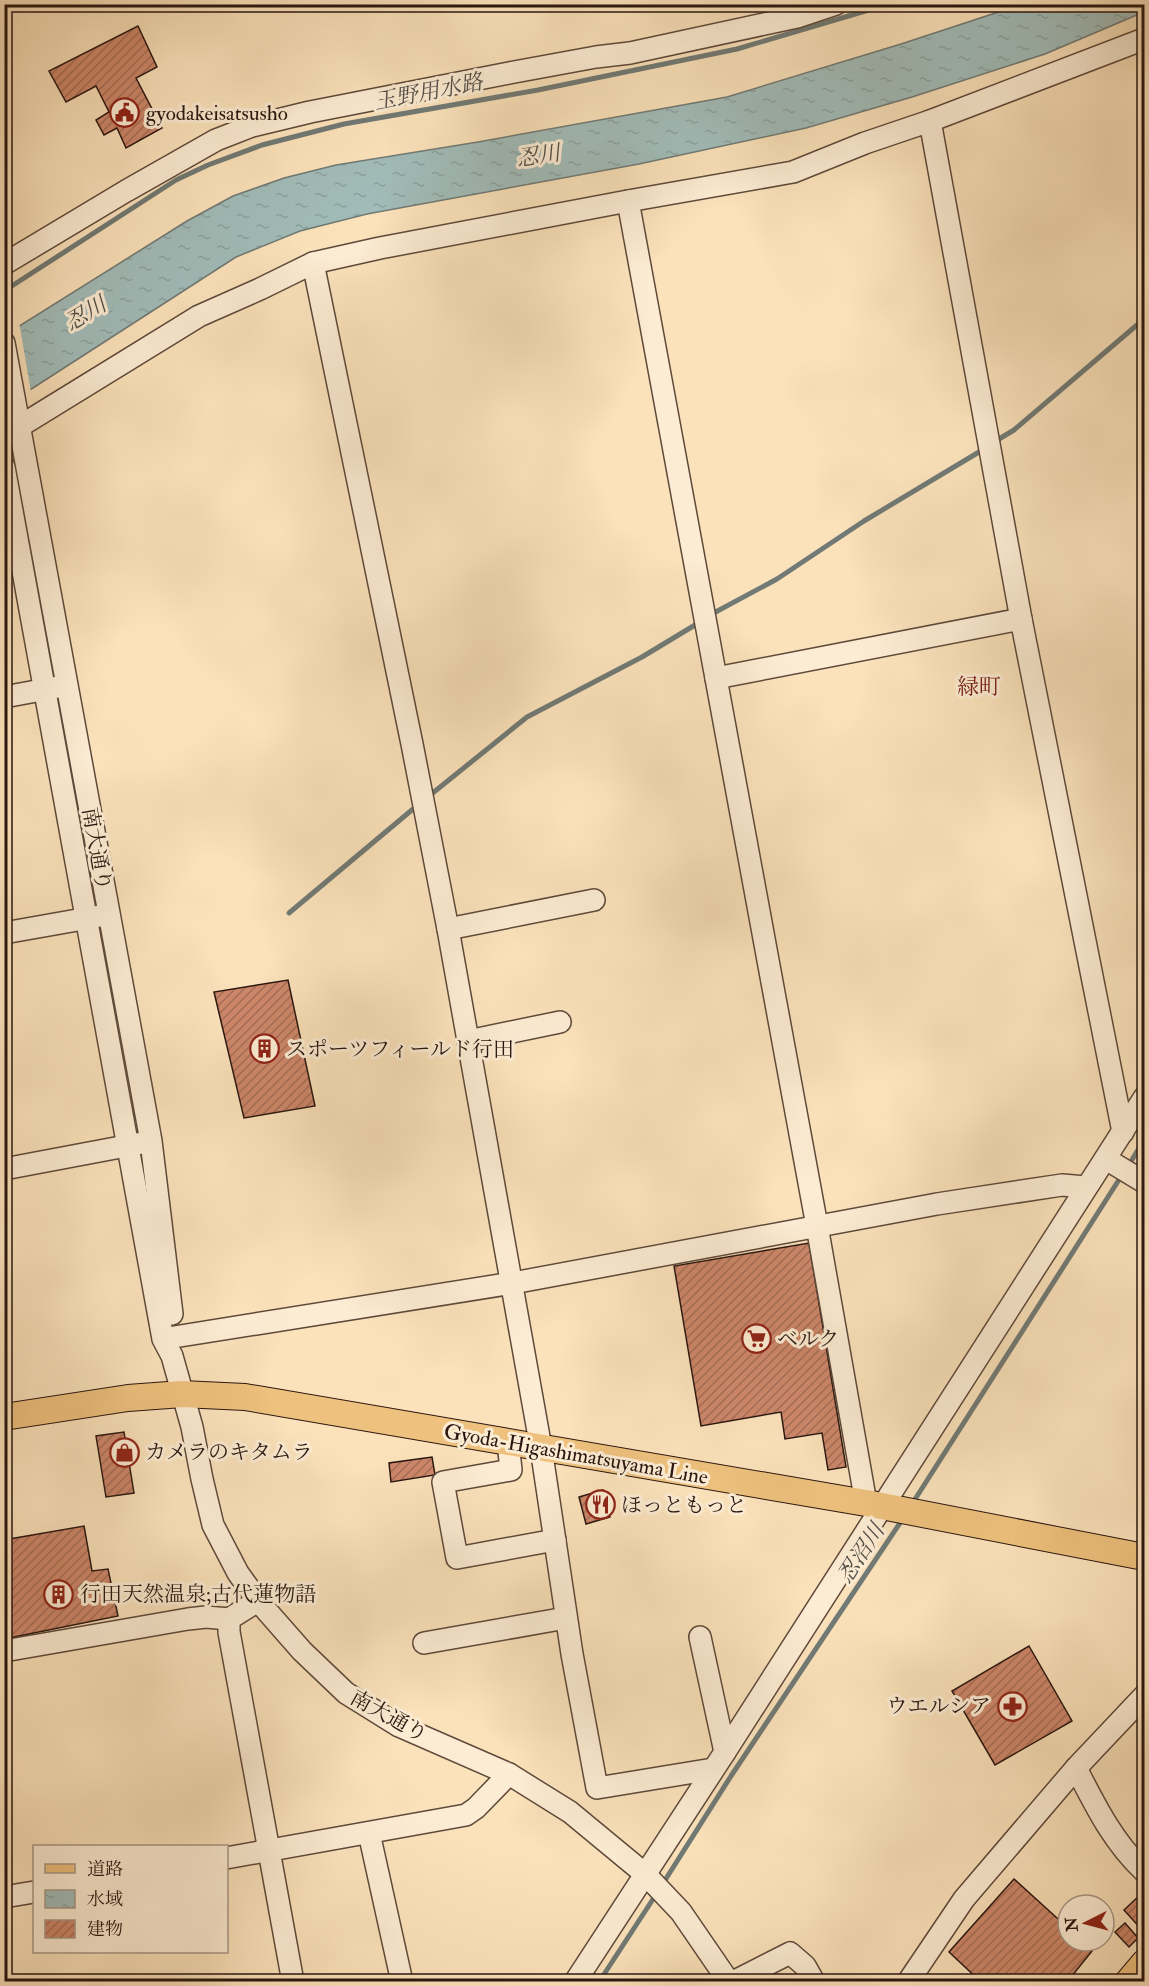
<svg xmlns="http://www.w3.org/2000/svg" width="1149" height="1986" viewBox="0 0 1149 1986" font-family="'IM FELL Double Pica','Noto Serif JP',serif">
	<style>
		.water { fill: url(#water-ripples); stroke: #717a75; stroke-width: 1.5 }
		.pier { fill: #fbe2bb }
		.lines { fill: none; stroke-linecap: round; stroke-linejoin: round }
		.stream { stroke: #717a75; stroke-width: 5 }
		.building { fill: url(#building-hatch); stroke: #291610; stroke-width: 1.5 }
		.minor-casing { stroke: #5e493b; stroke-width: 24 }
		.major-casing { stroke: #291610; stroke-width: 28 }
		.minor { stroke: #fcecd3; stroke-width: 21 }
		.major { stroke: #eec17e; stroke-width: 26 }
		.labels { text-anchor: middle; stroke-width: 6; stroke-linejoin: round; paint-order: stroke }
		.poi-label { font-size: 21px; fill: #291610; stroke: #fcecd3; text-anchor: start }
		.street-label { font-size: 21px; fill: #291610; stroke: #fcecd3 }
		.water-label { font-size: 22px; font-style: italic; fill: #53504b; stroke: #fcecd3 }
		.neighbourhood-label { font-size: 22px; fill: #7a1f14; stroke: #fcecd3 }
	</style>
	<defs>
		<pattern id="water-ripples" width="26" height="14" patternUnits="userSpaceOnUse" patternTransform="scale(1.5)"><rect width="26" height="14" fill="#a1bcb9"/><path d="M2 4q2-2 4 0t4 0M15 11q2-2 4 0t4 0" fill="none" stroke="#8ba19e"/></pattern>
		<pattern id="building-hatch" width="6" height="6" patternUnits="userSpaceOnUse" patternTransform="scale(1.5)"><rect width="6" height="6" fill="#cd876a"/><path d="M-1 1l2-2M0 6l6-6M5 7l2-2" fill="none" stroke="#a66d56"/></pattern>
	</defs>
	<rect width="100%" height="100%" fill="#fbe2bb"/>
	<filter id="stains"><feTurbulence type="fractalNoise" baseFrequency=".00333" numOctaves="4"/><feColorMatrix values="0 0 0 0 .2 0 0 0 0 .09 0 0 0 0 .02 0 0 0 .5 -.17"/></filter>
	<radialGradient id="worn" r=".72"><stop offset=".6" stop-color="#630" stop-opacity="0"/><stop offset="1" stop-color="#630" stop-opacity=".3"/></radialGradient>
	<polygon class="water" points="1020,5 1144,5 1144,12 1045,54 912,97 806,128 639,164 367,214 300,231 236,257 5,406 5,335 187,221 233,196 284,178 336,165 478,142 727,97 901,44"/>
	<polygon class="pier" points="19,322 31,392 4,409 4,331"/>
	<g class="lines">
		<g class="stream">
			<polyline points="4,291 176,180 208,165 262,145 344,124 538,90 737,49 889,4"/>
			<polyline points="994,442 1014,430 1144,319"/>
			<polyline points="710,615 777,579 864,521 984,449"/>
			<polyline points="429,796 527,717 642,657 700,622"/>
			<polyline points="289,913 419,804"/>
			<polyline points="1127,1168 1144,1140"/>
			<polyline points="912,1504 1122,1175"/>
			<polyline points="662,1885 731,1776 904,1517"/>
			<polyline points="599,1982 657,1893"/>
		</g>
	</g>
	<g class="building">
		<polygon points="138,26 157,67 136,78 162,128 126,148 117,128 104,135 96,120 109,112 96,86 66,102 49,71"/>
		<polygon points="288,980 315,1106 244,1118 214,992"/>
		<polygon points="809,1243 846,1467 828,1470 822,1433 785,1439 781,1412 701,1426 674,1266"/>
		<polygon points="124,1432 134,1493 106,1497 96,1436"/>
		<polygon points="432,1457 435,1475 391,1482 389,1463"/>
		<polygon points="603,1490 610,1517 586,1524 579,1497"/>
		<polygon points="84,1526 92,1571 108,1569 118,1616 4,1639 4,1540"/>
		<polygon points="1029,1646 1072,1721 995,1765 952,1691"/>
		<polygon points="1014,1879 1068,1928 1068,1941 1082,1941 1092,1951 1067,1982 981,1982 949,1952"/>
		<polygon points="1140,1895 1144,1899 1144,1928 1142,1930 1124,1910"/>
		<polygon points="1125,1923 1138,1938 1129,1947 1115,1932"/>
	</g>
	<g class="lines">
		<defs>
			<g id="minor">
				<polyline points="930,121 1144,39"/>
				<polyline points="628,201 817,1226 866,1503"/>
				<polyline points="313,263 412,744 448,929 541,1448 572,1654 597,1788 713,1769"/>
				<polyline points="4,264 126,191 216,140 252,126 310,112 509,73 596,57 630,53 797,17 836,4"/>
				<polyline points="4,343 151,1141 172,1314"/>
				<polyline points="4,436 199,316 260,289 313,263 380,248 628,201 793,172 865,143 930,121 1021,619"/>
				<polyline points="4,467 163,1339 172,1356 192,1427 202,1479 213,1525 238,1573 258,1601 302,1651 346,1693 399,1726 509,1774 570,1812 645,1874 681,1912 729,1982"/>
				<polyline points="716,678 1021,619 1123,1132"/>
				<polyline points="4,697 58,687"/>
				<polyline points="448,929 594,900"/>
				<polyline points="4,933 100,916"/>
				<polyline points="468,1041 560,1022"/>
				<polyline points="1106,1159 1144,1182"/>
				<polyline points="4,1169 142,1143"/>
				<polyline points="174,1337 513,1283 937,1204 1062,1185 1086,1187"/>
				<polyline points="508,1442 511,1470 443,1482 457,1558 555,1540"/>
				<polyline points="258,1601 229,1619 229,1632 293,1982"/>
				<polyline points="700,1637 725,1752"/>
				<polyline points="424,1643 566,1618"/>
				<polyline points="4,1651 188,1619 206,1617 229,1619"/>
				<path d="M1076,1768C1095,1805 1113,1842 1144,1871"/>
				<polyline points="369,1833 402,1982"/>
				<polyline points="226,1858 466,1815 476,1808 509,1774"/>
				<polyline points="4,1897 34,1892"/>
				<polyline points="575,1982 725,1752 1144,1098"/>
				<polyline points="733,1982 790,1953 805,1966 814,1982"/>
				<polyline points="908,1982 964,1899 1076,1768 1144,1696"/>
			</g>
			<g id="major">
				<polyline points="4,1417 128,1398 182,1394 245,1397 866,1503 1144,1557"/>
				<polyline points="1128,1982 1144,1963"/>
			</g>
		</defs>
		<use href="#minor" class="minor-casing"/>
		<use href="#major" class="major-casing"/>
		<use href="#minor" class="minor"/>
		<use href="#major" class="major"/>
	</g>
	<defs>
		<symbol id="civic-ring" viewBox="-11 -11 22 22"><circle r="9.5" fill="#fcecd3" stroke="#8f2418" stroke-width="1.5"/><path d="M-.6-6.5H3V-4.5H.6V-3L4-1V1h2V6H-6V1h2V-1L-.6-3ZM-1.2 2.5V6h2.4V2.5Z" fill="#8f2418"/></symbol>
		<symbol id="building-ring" viewBox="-11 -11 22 22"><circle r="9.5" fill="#fcecd3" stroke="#8f2418" stroke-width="1.5"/><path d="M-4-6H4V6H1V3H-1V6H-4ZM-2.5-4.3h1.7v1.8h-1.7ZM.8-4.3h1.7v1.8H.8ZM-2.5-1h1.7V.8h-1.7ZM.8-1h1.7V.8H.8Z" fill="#8f2418"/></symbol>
		<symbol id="supermarket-ring" viewBox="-11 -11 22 22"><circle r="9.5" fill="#fcecd3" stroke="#8f2418" stroke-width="1.5"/><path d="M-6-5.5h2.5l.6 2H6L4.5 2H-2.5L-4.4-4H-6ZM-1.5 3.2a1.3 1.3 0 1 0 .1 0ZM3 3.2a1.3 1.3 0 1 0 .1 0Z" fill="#8f2418"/></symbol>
		<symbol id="shop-ring" viewBox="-11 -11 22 22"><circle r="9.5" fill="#fcecd3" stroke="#8f2418" stroke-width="1.5"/><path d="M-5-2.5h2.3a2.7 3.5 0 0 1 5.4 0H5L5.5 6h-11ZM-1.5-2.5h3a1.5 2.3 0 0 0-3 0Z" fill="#8f2418"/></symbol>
		<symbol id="restaurant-ring" viewBox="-11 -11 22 22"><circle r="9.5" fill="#fcecd3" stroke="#8f2418" stroke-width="1.5"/><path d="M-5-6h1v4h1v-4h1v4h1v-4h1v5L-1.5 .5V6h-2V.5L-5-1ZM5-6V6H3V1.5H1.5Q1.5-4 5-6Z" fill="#8f2418"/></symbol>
		<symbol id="pharmacy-ring" viewBox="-11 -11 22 22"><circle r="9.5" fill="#fcecd3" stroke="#8f2418" stroke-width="1.5"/><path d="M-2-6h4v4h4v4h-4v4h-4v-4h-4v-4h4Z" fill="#8f2418"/></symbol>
	</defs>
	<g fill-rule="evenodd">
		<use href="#civic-ring" x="108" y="96" width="33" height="33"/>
		<use href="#building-ring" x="248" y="1032" width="33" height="33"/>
		<use href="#supermarket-ring" x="740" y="1322" width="33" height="33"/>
		<use href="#shop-ring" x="108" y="1436" width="33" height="33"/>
		<use href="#restaurant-ring" x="584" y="1488" width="33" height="33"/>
		<use href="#building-ring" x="42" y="1578" width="33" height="33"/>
		<use href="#pharmacy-ring" x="996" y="1690" width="33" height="33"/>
	</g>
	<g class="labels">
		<g class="poi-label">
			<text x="146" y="120">gyodakeisatsusho</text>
			<text x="286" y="1056">スポーツフィールド行田</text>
			<text x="777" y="1346">ベルク</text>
			<text x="145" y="1459">カメラのキタムラ</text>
			<text x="621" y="1512">ほっともっと</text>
			<text x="80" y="1601">行田天然温泉;古代蓮物語</text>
			<text x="991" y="1713" text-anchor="end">ウエルシア</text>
		</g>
		<g class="street-label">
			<text transform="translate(97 849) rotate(80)" y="7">南大通り</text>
			<text transform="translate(576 1454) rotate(10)" y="7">Gyoda-Higashimatsuyama Line</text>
			<text transform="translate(389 1716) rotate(29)" y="7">南大通り</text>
		</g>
		<g class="water-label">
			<text transform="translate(428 91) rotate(-11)" y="8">玉野用水路</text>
			<text transform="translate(538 155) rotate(-9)" y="8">忍川</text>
			<text transform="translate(85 313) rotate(-31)" y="8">忍川</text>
			<text transform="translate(860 1553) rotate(-57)" y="8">忍沼川</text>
		</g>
		<g class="neighbourhood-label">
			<text x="979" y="694">緑町</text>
		</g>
	</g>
	<rect width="1149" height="1986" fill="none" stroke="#fbe2bb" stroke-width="24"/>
	<rect x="6" y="6" width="1137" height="1974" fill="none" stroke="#291610" stroke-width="3"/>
	<rect x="12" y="12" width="1125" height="1962" fill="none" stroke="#291610" stroke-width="1.5"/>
	<rect x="33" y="1845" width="195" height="108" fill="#fcecd3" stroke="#a89685" stroke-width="1.5"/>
	<rect x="45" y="1864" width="30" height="9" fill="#eec17e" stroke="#a89685" stroke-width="1.5"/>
	<text x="87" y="1875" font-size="18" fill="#291610">道路</text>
	<rect x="45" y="1890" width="30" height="18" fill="url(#water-ripples)" stroke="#a89685" stroke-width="1.5"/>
	<text x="87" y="1905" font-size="18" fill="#291610">水域</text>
	<rect x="45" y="1920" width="30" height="18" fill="url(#building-hatch)" stroke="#a89685" stroke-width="1.5"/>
	<text x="87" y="1935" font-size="18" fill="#291610">建物</text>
	<g transform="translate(1086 1923) rotate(264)"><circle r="28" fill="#fcecd3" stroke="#a89685" stroke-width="1.5"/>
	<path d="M0-4.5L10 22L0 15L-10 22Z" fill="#8f2418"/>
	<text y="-9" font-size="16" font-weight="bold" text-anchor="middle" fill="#291610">N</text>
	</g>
	<rect width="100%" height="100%" filter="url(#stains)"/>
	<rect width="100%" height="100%" fill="url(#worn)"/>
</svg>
